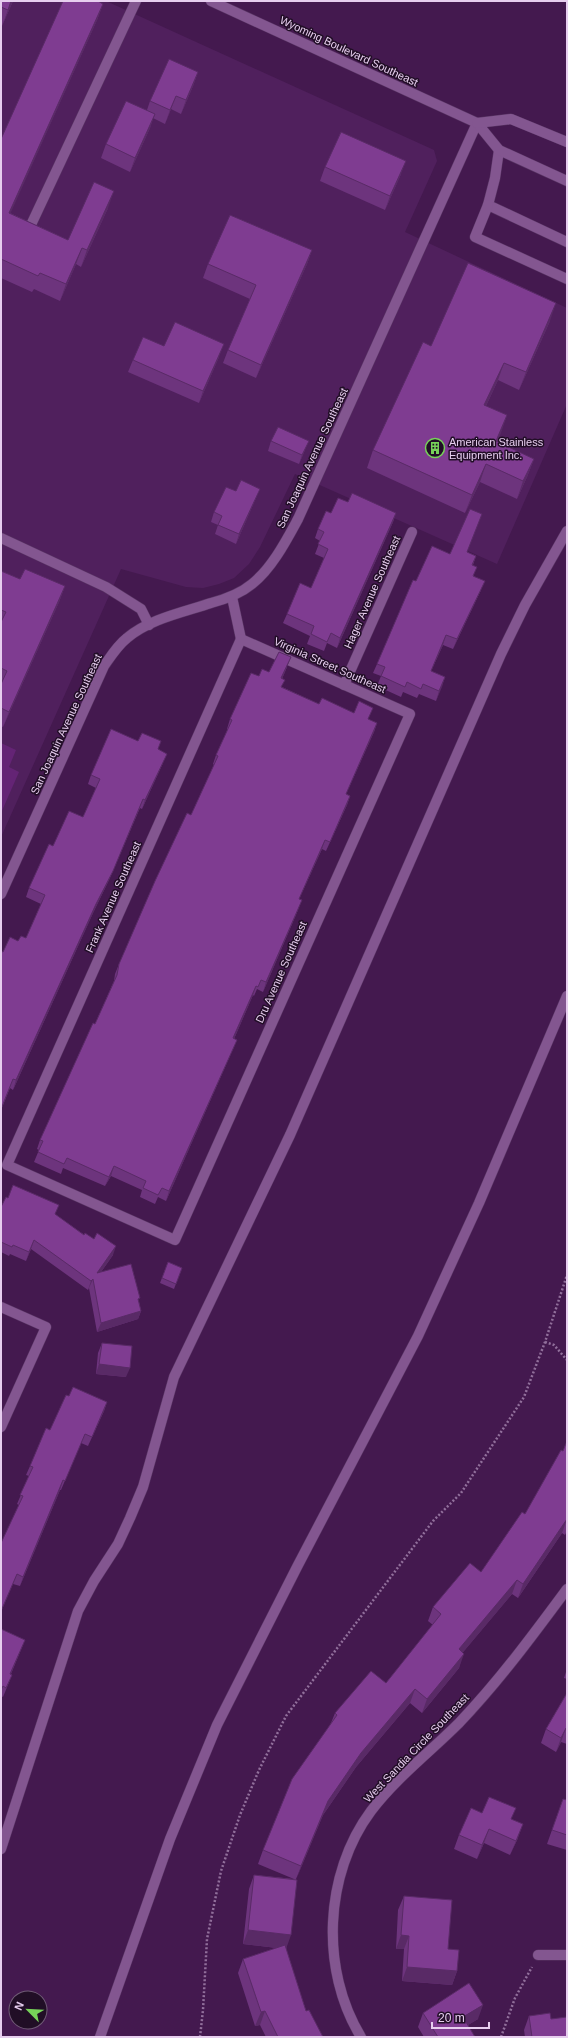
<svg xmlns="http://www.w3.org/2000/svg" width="568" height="2038" viewBox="0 0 568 2038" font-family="Arial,sans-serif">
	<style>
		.built { fill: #50205d }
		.green { fill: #642475 }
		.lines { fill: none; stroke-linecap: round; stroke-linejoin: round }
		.service-casing { stroke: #5a3665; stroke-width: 11 }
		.minor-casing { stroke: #5a3665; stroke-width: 11 }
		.secondary-casing { stroke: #5a3665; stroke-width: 11 }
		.path { stroke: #916f9b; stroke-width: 2.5; stroke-dasharray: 2 2; stroke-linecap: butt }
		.service { stroke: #835690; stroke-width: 10 }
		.minor { stroke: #835690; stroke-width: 10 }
		.secondary { stroke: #835690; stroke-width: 10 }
		.wall { fill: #6d347d }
		.shaded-wall { fill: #592a66 }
		.building { fill: #7f3c91; stroke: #592a66 }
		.labels { text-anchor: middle; stroke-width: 3; stroke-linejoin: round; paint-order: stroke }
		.street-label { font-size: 11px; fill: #e7ceef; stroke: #210e26 }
		.poi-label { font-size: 11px; fill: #e7ceef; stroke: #210e26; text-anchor: start }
	</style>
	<rect width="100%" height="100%" fill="#44194f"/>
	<polygon class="built" points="1,1 106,1 434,150 437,161 405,232 567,308 567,404 497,564 295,474 260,547 249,564 234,578 219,584 203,588 186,587 121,569 1,837"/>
	<polygon class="green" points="1,743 16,750 9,767 19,772 1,813"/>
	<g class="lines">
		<defs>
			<g id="service">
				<polyline points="499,150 495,178 488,205 567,242"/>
				<polyline points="488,205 475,237 567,279"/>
				<polyline points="30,227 136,1"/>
				<polyline points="1,1849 78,1611 94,1581 118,1544 130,1518 143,1487 174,1377 290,1135 501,654 525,605 567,531"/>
				<polyline points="100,2037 170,1839 217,1725 297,1567 418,1336 479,1203 567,996"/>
			</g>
			<g id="minor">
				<polyline points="1,538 106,587 141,609 149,625"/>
				<polyline points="232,597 241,639"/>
				<polygon points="241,639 410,714 175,1240 7,1165"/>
				<polyline points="344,685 412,532"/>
				<path d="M1,894L104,666C111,656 117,646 127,638C149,619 184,612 211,603C226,599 240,594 252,584C272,568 286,541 298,519L477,123"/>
				<polyline points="1,1307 46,1327 1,1427"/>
				<polyline points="538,1955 567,1955"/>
				<path d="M361,2037C320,1970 324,1874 371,1811C396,1778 430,1752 459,1723C499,1681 533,1635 567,1589"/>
			</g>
			<g id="secondary">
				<polyline points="211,1 477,123 499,150 567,181"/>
				<polyline points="477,123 511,119 567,142"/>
			</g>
		</defs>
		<use href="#service" class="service-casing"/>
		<use href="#minor" class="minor-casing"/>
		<use href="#secondary" class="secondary-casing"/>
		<g class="path">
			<polyline points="545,1342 554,1345 567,1360"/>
			<polyline points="200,2037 203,2010 207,1939 221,1871 240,1815 259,1770 286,1716 433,1521 461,1493 524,1397 545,1342 567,1275"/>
			<polyline points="501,2037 515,1998 532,1967"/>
		</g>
		<use href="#service" class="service"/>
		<use href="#minor" class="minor"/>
		<use href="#secondary" class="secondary"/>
	</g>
	<g class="wall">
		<polygon points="1,1 13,1 2,26 1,26"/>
		<polygon points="103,4 97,20 10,213 68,240 108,208 81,267 76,264 60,301 34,289 32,292 1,278 1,139"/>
		<polygon points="198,72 193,86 181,114 171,109 165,124 153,118 150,128 130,172 101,158 106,144 147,110 150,101"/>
		<polygon points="325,167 401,174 385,210 320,181"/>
		<polygon points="312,250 307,264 256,378 223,363 228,350 250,299 203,278 208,264"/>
		<polygon points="550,321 519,390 498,380 486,406 507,415 497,442 534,459 527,477 517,499 480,482 465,513 367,468 373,450 431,346"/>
		<polygon points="164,346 219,357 199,403 128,372 133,360"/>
		<polygon points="271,441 305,450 299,464 268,451"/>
		<polygon points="260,489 256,498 236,544 215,534 218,525 211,522 214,512"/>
		<polygon points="348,502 396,513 393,522 337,648 327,643 324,651 307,644 310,636 283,623 287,614 311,588 324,558 315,554 320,541 315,538 318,529 331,513"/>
		<polygon points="467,552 476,556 473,565 474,576 481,590 453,649 443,645 431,671 445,677 436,701 419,694 417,698 403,692 401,697 377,686 381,676 373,673 377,664 416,581 450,554"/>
		<polygon points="1,571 20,579 65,586 59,602 3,727 1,726"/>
		<polygon points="287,667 282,679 282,687 319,704 354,713 377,723 374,732 346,794 350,796 347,805 326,851 322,849 299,899 298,910 263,992 257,989 254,996 253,995 234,1039 237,1040 233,1049 166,1201 158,1197 155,1204 140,1197 142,1190 111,1176 105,1186 63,1168 61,1174 34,1162 39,1150 37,1149 40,1140 95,1024 114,981 115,974 119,964 191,815 214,765 213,764 216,755 228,729 227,729 230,719 259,676 269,672"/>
		<polygon points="158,750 163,763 142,809 140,808 109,880 93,913 13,1090 10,1088 1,1110 1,951 3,952 18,941 26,938 41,904 26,897 29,888 53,846 83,817 96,788 88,784 91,775"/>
		<polygon points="1,1207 56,1215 113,1255 101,1272 139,1302 141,1311 138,1319 97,1332 89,1288 88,1290 31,1249 26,1261 10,1254 9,1256 1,1252"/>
		<polygon points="168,1262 182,1268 174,1289 160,1283"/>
		<polygon points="102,1343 126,1377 96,1374 98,1353"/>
		<polygon points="69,1396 107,1402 104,1411 88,1446 81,1443 61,1490 60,1490 20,1586 13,1584 19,1505 17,1504 29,1476 26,1475 30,1466"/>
		<polygon points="567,1441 567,1531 565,1535 562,1533 518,1598 512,1594 463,1652 459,1668 422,1713 410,1703 356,1767 323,1815 296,1879 286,1949 306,2011 323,2037 266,2037 260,2025 255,2026 238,1973 243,1959 277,1948 243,1944 249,1889 254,1875 294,1879 258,1864 263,1850 331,1723 335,1713 386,1683 433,1625 428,1621 433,1607 481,1572 525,1514 563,1451"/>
		<polygon points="1,1629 25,1640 11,1674 12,1675 3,1697 1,1696"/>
		<polygon points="567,1669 567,1679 564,1678"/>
		<polygon points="567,1693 567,1744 561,1742 556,1752 541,1743 546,1729"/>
		<polygon points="563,1799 567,1800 567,1850 547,1844"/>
		<polygon points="482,1813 512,1819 518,1838 510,1855 484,1843 477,1859 454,1849 459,1835"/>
		<polygon points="404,1896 448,1949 457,1971 452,1985 402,1981 404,1949 396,1949 398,1910"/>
		<polygon points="423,2013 478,2019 468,2025 475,2037 424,2037 418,2027"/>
		<polygon points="529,2016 551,2019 567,2037 525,2037 524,2030"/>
	</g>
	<g class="shaded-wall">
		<polygon points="11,1 13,1 2,26 8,10"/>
		<polygon points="103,4 97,20 3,230 9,213"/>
		<polygon points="198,72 193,86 181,114 186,100"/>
		<polygon points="176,96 171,109 165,124 170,110"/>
		<polygon points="155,114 150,128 130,172 135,158"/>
		<polygon points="406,161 401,174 385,210 390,196"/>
		<polygon points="114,191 108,208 81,267 87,250"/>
		<polygon points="82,248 76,264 60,301 66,284"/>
		<polygon points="312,250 307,264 256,378 261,365"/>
		<polygon points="556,303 550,321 519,390 526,372"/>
		<polygon points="224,344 219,357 199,403 203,391"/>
		<polygon points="504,363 498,380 478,423 484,405"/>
		<polygon points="507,415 501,433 489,459 496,441"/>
		<polygon points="309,441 305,450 299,464 302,455"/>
		<polygon points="534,459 527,477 517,499 523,481"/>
		<polygon points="486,464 480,482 465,513 472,495"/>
		<polygon points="260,489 256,498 236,544 239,534"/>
		<polygon points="396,513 393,522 337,648 340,638"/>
		<polygon points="485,581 481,590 453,649 457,639"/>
		<polygon points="65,586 59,602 3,727 9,712"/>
		<polygon points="446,635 443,645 427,680 431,671"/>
		<polygon points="291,657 287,667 278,688 281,678"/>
		<polygon points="445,677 442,687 436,701 439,691"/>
		<polygon points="377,723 374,732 342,803 346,794"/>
		<polygon points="167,754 163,763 142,809 145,800"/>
		<polygon points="350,796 347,805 326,851 330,842"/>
		<polygon points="143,799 109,880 93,913 13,1090 16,1080"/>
		<polygon points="325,840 322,849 295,908 299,899"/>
		<polygon points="302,900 298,910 263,992 266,982"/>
		<polygon points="256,986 253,995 230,1048 233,1038"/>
		<polygon points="237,1040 233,1049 166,1201 169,1191"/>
		<polygon points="114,1166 111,1176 105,1186 109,1177"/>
		<polygon points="34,1240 31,1249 26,1261 29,1252"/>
		<polygon points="116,1246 113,1255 94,1282 97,1273"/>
		<polygon points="93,1279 89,1288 88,1290 91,1281"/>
		<polygon points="141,1311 138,1319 97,1332 101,1323"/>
		<polygon points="99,1364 130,1368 126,1377 96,1374"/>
		<polygon points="107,1402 104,1411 88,1446 92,1437"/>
		<polygon points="63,1480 60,1490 20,1586 23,1577"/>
		<polygon points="567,1519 562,1533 518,1598 523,1584"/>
		<polygon points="17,1574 13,1584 1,1612 1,1611"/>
		<polygon points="517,1580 512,1594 454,1663 459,1649"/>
		<polygon points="25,1640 21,1649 7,1683 10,1674"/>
		<polygon points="464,1654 459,1668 422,1713 427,1699"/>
		<polygon points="415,1689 410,1703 356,1767 323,1815 296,1880 301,1866 328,1801 361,1753"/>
		<polygon points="566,1728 561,1742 556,1752 561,1738"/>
		<polygon points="523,1824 518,1838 510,1855 516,1841"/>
		<polygon points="489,1829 484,1843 477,1859 482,1845"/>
		<polygon points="248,1930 291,1935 286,1949 243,1944"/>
		<polygon points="401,1935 409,1936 404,1949 396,1949"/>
		<polygon points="407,1967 457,1971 452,1985 402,1981"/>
		<polygon points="483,2005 478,2019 458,2031 463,2017"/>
		<polygon points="265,2011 260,2025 255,2026 261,2012"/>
	</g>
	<g class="building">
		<polygon points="1,1 11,1 8,10 1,7"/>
		<polygon points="63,1 98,1 103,4 9,213 68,240 94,182 114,191 87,250 82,248 66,284 40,273 38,276 1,259 1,139"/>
		<polygon points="169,59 198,72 186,100 176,96 170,110 150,101"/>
		<polygon points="126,101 155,114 135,158 106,144"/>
		<polygon points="341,132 406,161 390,196 325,167"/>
		<polygon points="230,215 312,250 261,365 228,350 256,285 208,264"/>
		<polygon points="468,263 556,303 526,372 504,363 484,405 507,415 496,441 534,459 523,481 486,464 472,495 373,450 423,342 431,346"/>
		<polygon points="175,322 224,344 203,391 133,360 143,337 164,346"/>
		<polygon points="278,427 309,441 302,455 271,441"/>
		<polygon points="241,480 260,489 239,534 218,525 222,516 214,512 226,487 236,491"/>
		<polygon points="352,493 396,513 340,638 331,633 327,642 311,634 314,626 287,614 300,583 311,588 328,549 318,544 324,532 318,529 326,511 331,513 338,498 348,502"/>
		<polygon points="470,509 482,514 467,552 476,556 472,565 477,567 473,576 485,581 457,639 446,635 431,671 445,677 439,691 423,684 421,689 407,682 405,687 381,676 385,667 377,664 413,580 416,581 432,546 450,554"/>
		<polygon points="25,569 65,586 9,712 1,708 1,684 7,671 1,668 1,622 6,612 1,610 1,571 20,579"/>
		<polygon points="279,652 291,657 281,678 285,680 281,687 319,704 322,698 354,713 359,701 373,708 368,719 377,723 346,794 350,796 330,842 325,840 299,899 302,900 266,982 261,980 258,987 256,986 233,1038 237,1040 169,1191 162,1188 158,1195 143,1188 146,1181 114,1166 109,1177 67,1158 64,1164 38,1152 43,1141 40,1140 93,1023 95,1024 117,975 119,964 155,881 187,813 191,815 218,756 216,755 232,720 230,719 251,673 259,676 262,669 269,672"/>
		<polygon points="111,729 138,741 142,733 161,741 158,749 167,754 145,800 143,799 113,871 96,904 16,1080 13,1079 1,1109 1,951 3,952 10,937 18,941 21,936 26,938 45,895 29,888 49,844 53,846 69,811 83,817 100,779 91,775"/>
		<polygon points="13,1185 59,1205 55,1214 84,1235 85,1233 94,1239 97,1233 116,1246 97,1273 131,1264 140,1298 138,1299 141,1311 101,1323 93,1279 91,1281 34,1240 29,1252 13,1245 12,1247 1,1242 1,1207 6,1197 8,1198"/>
		<polygon points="168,1262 182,1268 176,1284 162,1278"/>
		<polygon points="102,1343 132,1346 130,1368 99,1364"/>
		<polygon points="73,1387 107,1402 92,1437 85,1434 65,1481 63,1480 23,1577 17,1574 1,1611 1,1543 23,1496 20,1495 33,1467 30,1466 46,1428 50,1430 66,1395 69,1396"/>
		<polygon points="567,1441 567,1519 523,1584 517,1580 459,1649 464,1654 427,1699 415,1689 361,1753 328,1801 301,1866 263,1850 292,1779 337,1715 335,1713 371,1671 386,1683 441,1614 433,1607 470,1563 481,1572 522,1512 525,1514 561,1450 563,1451"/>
		<polygon points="1,1629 25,1640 10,1674 12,1675 6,1688 3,1686 1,1690"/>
		<polygon points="567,1693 567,1728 566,1728 561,1738 546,1729"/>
		<polygon points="489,1797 516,1808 511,1819 523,1824 516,1841 489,1829 482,1845 459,1835 471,1808 482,1813"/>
		<polygon points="563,1799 567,1800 567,1835 552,1830"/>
		<polygon points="254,1875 297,1880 291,1935 248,1930"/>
		<polygon points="404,1896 452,1900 448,1949 459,1950 457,1971 407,1967 409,1936 401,1935"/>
		<polygon points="285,1945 306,2011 309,2010 323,2037 278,2037 265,2011 261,2012 243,1959"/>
		<polygon points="469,1983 483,2005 463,2017 475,2037 438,2037 423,2013"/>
		<polygon points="550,2013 551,2019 567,2017 567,2037 532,2037 529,2016"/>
	</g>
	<defs>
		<symbol id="building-ring" viewBox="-11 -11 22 22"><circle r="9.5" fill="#210e26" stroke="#77d259" stroke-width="1.5"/><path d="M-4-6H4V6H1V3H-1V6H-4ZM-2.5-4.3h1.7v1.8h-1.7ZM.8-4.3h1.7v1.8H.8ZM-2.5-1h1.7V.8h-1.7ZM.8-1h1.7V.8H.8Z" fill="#77d259"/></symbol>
	</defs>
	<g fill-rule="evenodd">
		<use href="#building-ring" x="424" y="437" width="22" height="22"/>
	</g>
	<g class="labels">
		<g class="street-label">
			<text transform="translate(349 51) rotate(25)" y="4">Wyoming Boulevard Southeast</text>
			<text transform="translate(312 458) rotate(-65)" y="4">San Joaquin Avenue Southeast</text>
			<text transform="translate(372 592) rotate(-66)" y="4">Hager Avenue Southeast</text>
			<text transform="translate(330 665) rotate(24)" y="4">Virginia Street Southeast</text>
			<text transform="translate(66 724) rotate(-65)" y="4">San Joaquin Avenue Southeast</text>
			<text transform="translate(113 897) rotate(-66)" y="4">Frank Avenue Southeast</text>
			<text transform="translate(281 972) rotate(-66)" y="4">Dru Avenue Southeast</text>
			<text transform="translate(416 1748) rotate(-46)" y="4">West Sandia Circle Southeast</text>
		</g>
		<g class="poi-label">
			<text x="449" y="446">American Stainless<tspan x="449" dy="13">Equipment Inc.</tspan></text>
		</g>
	</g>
	<rect width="568" height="2038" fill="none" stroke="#e7ceef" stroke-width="4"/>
	<g transform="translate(28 2010) rotate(294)"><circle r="19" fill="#210e26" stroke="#705b76"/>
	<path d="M0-3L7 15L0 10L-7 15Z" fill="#77d259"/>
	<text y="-6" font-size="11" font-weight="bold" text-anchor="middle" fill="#e7ceef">N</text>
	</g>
	<path d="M432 2022v6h57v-6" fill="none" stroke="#e7ceef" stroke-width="2"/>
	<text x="438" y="2022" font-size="12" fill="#e7ceef" stroke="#210e26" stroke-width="3" paint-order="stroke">20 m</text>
</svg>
